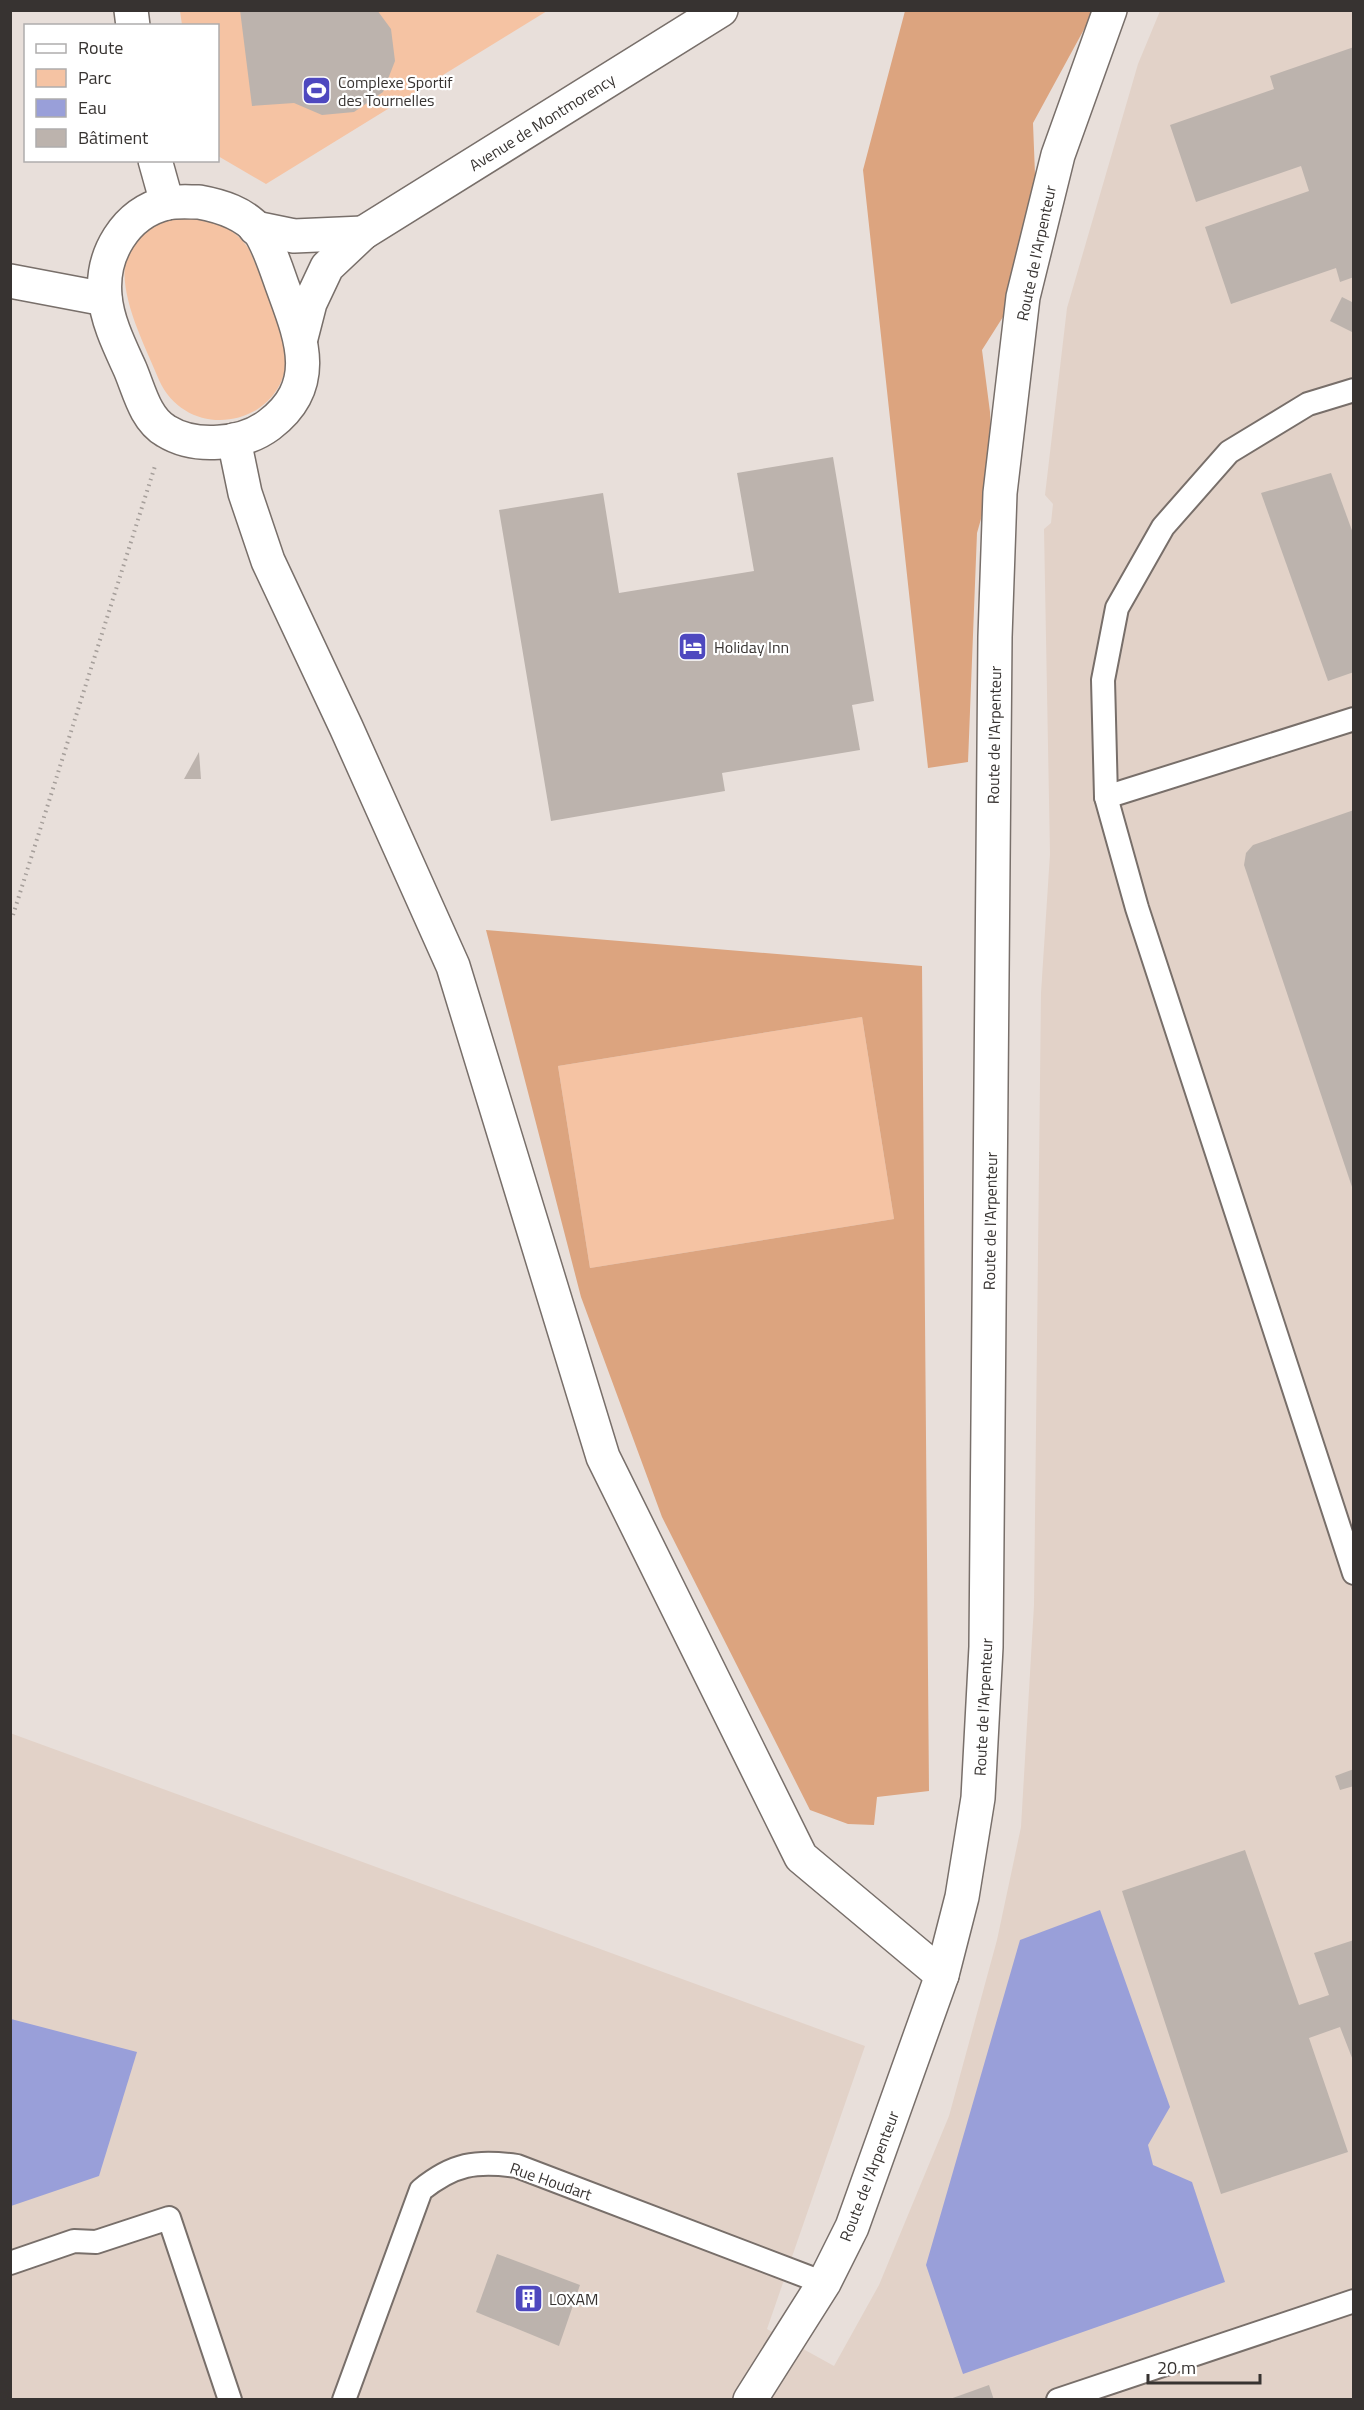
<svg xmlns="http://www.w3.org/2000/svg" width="1364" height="2410" viewBox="0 0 1364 2410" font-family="'Titillium Web',sans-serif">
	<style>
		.built { fill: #e2d2c8 }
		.green { fill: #f5c3a3 }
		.forest { fill: #dca47f; fill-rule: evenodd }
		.water { fill: #999fd9 }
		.building { fill: #bcb3ad }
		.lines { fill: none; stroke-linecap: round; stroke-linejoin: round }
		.service-casing { stroke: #786f6a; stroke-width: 26 }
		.minor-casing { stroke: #786f6a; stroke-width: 36 }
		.tertiary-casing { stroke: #786f6a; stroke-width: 36 }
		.secondary-casing { stroke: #786f6a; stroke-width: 36 }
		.path { stroke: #a59e9a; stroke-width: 4; stroke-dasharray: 1.5 4.5; stroke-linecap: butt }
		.service { stroke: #fff; stroke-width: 22 }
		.minor { stroke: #fff; stroke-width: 33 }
		.tertiary { stroke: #fff; stroke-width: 33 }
		.secondary { stroke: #fff; stroke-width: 33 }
		.labels { text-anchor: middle; stroke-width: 4.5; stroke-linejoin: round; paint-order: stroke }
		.poi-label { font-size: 16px; fill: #373331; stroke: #fff; text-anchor: start }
		.street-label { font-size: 16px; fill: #373331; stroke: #fff }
	</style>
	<rect width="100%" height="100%" fill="#e8dfda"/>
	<polygon class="built" points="1160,11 1353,11 1353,2399 11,2399 10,1733 865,2046 767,2329 834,2366 879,2285 949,2116 997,1940 1021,1827 1034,1605 1041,993 1050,854 1044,529 1051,523 1053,504 1045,495 1067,308 1138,64"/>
	<g class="green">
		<polygon points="180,11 547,11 266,184 218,156 218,26 182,25"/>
		<path d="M180,217C208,217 233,225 249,249C259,274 286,329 287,353C287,426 189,446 159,380C143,339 96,258 149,228C159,222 170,220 180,217Z"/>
		<polygon points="862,1017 894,1219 590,1268 558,1066"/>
	</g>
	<g class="forest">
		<polygon points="905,11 1094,11 1033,123 1036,200 1020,290 982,350 990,412 993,477 977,533 968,762 928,768 863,170"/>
		<path d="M486,930L922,966L929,1791L877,1797L874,1825L848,1824L810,1810L662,1517L581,1297ZM862,1017L894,1219L590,1268L558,1066Z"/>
	</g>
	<g class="water">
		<polygon points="1100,1910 1170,2107 1148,2145 1153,2165 1192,2182 1225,2282 963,2374 926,2265 1020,1940"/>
		<polygon points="11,2019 137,2052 99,2176 11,2206"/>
	</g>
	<g class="building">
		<polygon points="240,10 377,10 391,29 395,61 383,92 354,112 322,115 294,103 252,106"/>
		<polygon points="1354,47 1354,277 1340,282 1336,268 1231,304 1205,227 1309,191 1301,166 1196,202 1170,125 1274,89 1270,76"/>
		<polygon points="1342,297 1354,303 1354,333 1330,321"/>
		<polygon points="833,457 874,701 852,705 860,750 722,773 725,791 551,821 499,510 603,493 619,593 754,571 737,473"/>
		<polygon points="1331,473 1354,536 1354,672 1328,681 1261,493"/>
		<polygon points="199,752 201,779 184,779"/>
		<polygon points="1354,810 1354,1190 1353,1190 1244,865 1246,853 1253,845"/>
		<polygon points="1354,1769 1354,1786 1340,1790 1335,1776"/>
		<polygon points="1245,1850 1299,2005 1329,1995 1314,1953 1354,1940 1354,2063 1340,2027 1309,2038 1348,2152 1221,2194 1122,1891"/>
		<polygon points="497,2254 580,2285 559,2346 476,2312"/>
		<polygon points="989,2385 994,2400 950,2400 950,2399"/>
	</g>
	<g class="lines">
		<defs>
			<g id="service">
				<polyline points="1354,390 1308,404 1229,452 1163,527 1117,608 1103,680 1106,797 1137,908 1354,1573"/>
				<polyline points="1106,797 1354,719"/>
				<polyline points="10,2263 74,2241 96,2242 169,2218 230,2400"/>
				<path d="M344,2400L421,2190C453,2164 476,2160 517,2166L824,2283"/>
				<polyline points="1058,2400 1354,2301"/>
			</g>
			<g id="minor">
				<polyline points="255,228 294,236 363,233"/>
				<polyline points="10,281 105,299"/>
				<polyline points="301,338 310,303 327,267 363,233 721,10"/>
			</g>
			<g id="tertiary">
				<polyline points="131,10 133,26"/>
				<polyline points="155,160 167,203"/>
				<path d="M199,202C221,206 244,213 259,231C268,243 277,271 282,285C301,337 322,385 269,425C242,445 195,449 166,431C145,419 139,390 130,369C120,347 107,321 105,296C101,255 125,213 167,203C177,201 189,202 199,202Z"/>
				<polyline points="234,440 245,493 268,561 346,727 453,966 603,1457 801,1857 942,1975"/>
			</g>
			<polyline id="secondary" points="750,2400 824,2283 852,2227 942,1975 962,1897 978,1798 986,1647 995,637 1000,493 1023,297 1058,155 1110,10"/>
		</defs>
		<use href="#service" class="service-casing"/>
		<use href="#minor" class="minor-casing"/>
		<use href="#tertiary" class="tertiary-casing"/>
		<use href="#secondary" class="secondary-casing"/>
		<polyline class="path" points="13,915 155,466"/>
		<use href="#service" class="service"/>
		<use href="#minor" class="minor"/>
		<use href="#tertiary" class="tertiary"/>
		<use href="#secondary" class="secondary"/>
	</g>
	<defs>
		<symbol id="stadium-square" viewBox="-11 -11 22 22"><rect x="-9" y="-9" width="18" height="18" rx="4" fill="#4e48bf" stroke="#fff"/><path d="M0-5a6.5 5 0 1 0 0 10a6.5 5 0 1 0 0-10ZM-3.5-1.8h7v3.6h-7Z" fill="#fff"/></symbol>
		<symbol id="hotel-square" viewBox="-11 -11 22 22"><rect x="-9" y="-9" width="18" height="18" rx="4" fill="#4e48bf" stroke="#fff"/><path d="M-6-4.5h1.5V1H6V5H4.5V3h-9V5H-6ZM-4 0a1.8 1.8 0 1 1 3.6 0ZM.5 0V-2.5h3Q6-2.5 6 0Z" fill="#fff"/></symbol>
		<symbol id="building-square" viewBox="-11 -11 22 22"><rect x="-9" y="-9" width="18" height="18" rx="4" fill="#4e48bf" stroke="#fff"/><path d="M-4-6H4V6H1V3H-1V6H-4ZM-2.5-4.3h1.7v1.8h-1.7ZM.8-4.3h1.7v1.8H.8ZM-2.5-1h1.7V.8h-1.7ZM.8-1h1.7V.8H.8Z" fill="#fff"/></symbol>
	</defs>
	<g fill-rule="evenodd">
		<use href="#stadium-square" x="300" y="74" width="33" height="33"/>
		<use href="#hotel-square" x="676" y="630" width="33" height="33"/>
		<use href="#building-square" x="512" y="2282" width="33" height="33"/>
	</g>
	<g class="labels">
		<g class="poi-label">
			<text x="338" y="88">Complexe Sportif<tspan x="338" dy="18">des Tournelles</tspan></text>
			<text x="714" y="653">Holiday Inn</text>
			<text x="549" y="2305">LOXAM</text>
		</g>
		<g class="street-label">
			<text transform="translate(542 122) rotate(-32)" y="6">Avenue de Montmorency</text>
			<text transform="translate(1036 253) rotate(-78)" y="6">Route de l'Arpenteur</text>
			<text transform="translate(994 735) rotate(-89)" y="6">Route de l'Arpenteur</text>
			<text transform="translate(990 1221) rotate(-89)" y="6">Route de l'Arpenteur</text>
			<text transform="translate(983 1707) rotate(-87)" y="6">Route de l'Arpenteur</text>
			<text transform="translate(869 2176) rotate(-69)" y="6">Route de l'Arpenteur</text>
			<text transform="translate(551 2181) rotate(19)" y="6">Rue Houdart</text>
		</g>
	</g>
	<rect width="1364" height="2410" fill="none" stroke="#373331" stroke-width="24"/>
	<rect x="24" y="24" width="195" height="138" fill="#ffffff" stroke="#afadad" stroke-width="1.5"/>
	<rect x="36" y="44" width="30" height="9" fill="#ffffff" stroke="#afadad" stroke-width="1.5"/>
	<text x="78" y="54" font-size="18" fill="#373331">Route</text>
	<rect x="36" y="69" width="30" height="18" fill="#f5c3a3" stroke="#afadad" stroke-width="1.5"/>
	<text x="78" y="84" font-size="18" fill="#373331">Parc</text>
	<rect x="36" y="99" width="30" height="18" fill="#999fd9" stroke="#afadad" stroke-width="1.5"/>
	<text x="78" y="114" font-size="18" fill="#373331">Eau</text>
	<rect x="36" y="129" width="30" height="18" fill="#bcb3ad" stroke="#afadad" stroke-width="1.5"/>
	<text x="78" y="144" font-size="18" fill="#373331">Bâtiment</text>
	<path d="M1148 2374v9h112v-9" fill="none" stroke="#373331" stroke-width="3"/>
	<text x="1157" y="2374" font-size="18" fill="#373331" stroke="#ffffff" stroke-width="4.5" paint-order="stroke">20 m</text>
</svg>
